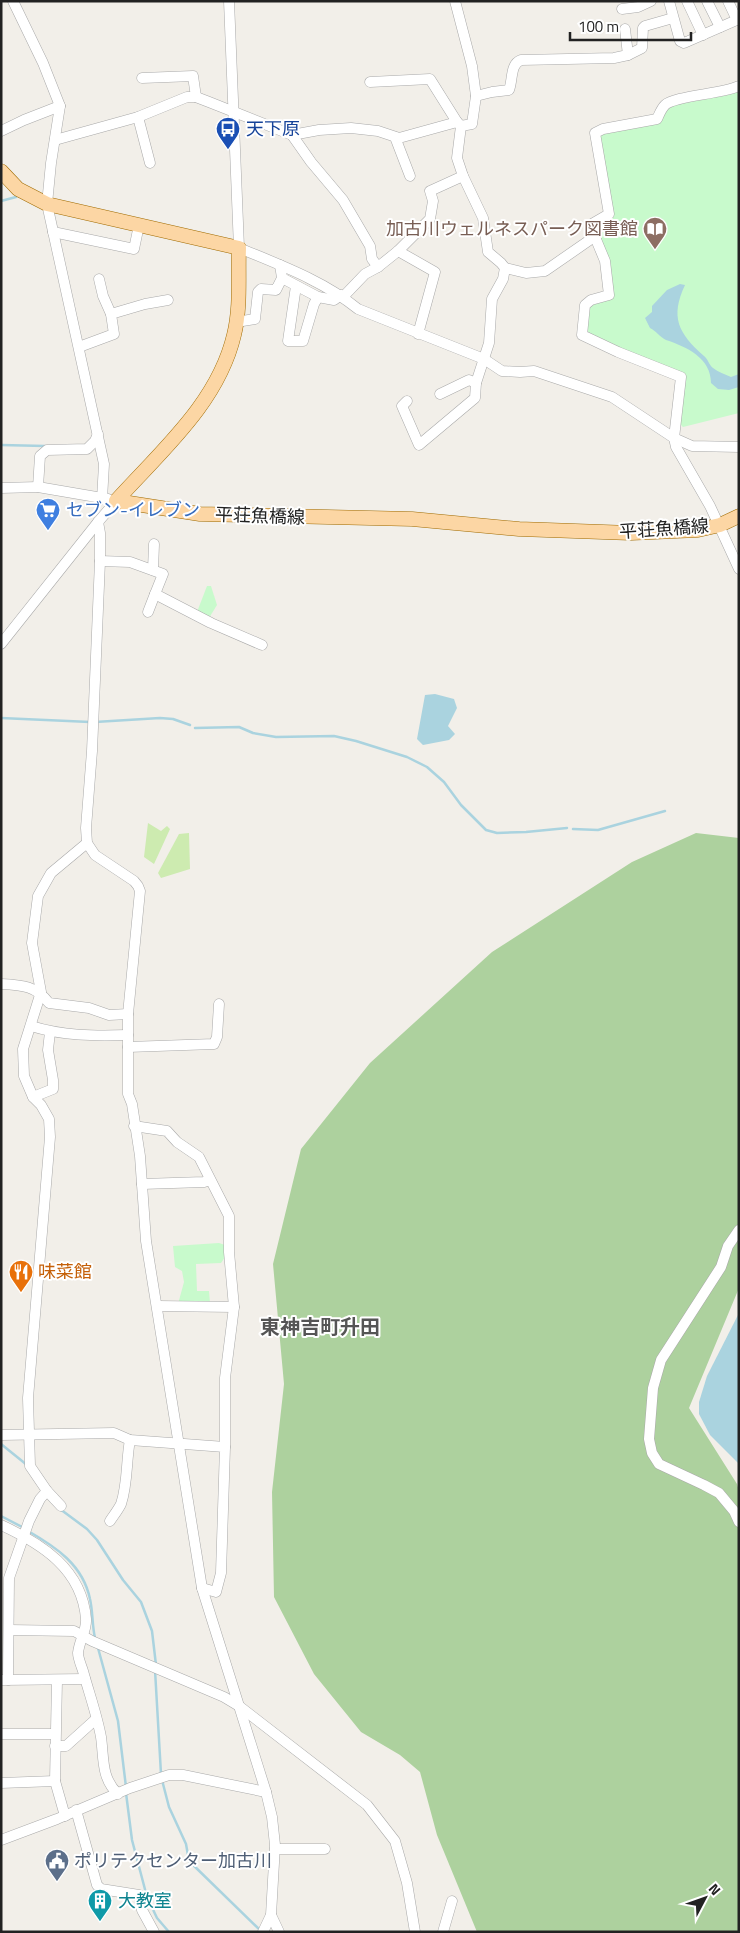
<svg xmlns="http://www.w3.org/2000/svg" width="740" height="1933" viewBox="0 0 740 1933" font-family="'Titillium Web','Noto Sans JP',sans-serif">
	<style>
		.grass { fill: #cdebb0 }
		.forest { fill: #add19e }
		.park { fill: #c8facc }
		.water { fill: #aad3df }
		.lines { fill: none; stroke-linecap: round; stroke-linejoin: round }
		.stream { stroke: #aad3df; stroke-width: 2.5 }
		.minor-casing { stroke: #a9a9a9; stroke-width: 11 }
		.major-casing { stroke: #a06b00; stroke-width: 15 }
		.minor { stroke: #fff; stroke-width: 10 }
		.major { stroke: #fcd6a4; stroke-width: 14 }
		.labels { text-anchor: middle; stroke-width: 4; stroke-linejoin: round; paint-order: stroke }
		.transit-label { font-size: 18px; fill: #164399; stroke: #fff; text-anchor: start }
		.education-label { font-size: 18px; fill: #785e54; stroke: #fff; text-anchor: end }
		.shop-label { font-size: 18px; fill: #366cbe; stroke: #fff; text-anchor: start }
		.street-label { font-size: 18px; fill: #222; stroke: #fff }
		.food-label { font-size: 18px; fill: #c56008; stroke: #fff; text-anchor: start }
		.service-label { font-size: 18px; fill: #4e5e75; stroke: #fff; text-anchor: start }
		.culture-label { font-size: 18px; fill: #0d838f; stroke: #fff; text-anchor: start }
		.quarter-label { font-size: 20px; font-weight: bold; fill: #555; stroke: #fff }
	</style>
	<rect width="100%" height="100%" fill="#f2efe9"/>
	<g class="grass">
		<polygon points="148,823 161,831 167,826 170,829 154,864 144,857"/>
		<polygon points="189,833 190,869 161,878 158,873 179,834"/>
	</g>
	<polygon class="forest" points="696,833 739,838 739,1288 689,1408 737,1484 739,1491 739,1932 477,1932 437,1835 420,1772 400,1755 361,1732 314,1674 274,1597 272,1492 284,1384 273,1264 301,1149 370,1063 492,952 632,862"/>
	<g class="park">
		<polygon points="739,91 739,413 683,427 680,424 685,374 590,336 586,331 589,306 593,303 613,299 608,258 594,228 612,213 598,136 603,132 659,123 668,109 674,105 728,95"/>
		<polygon points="207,586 211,586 217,605 209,618 197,612"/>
		<polygon points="219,1243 225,1245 225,1257 221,1263 196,1264 197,1291 209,1291 210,1303 178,1304 184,1282 182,1271 175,1267 173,1246"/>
	</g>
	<g class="water">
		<path d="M680,284L685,285C670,317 678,333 704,356C708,359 709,365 713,368C718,372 725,374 731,377L739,374V387L729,390L718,389L711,383C711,358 687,347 666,340C660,337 656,331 650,328L645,318L652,312V306L667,290Z"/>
		<polygon points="435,694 454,699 457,708 448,726 455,734 449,740 423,745 417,739 425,695"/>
		<polygon points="739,1313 739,1464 710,1435 699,1414 699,1402 707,1376"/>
	</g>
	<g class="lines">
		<g class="stream">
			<polyline points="1,201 16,197"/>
			<polyline points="1,445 45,446"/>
			<polyline points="1,718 90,722"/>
			<polyline points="95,722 160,718 173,719 190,725"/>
			<polyline points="195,728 239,727 253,733 276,737 334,736 356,741 407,757 427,767 444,782 461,805 486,830 497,833 526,832 567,828"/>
			<polyline points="573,829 598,830 665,811"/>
			<polyline points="1,1444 27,1465"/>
			<polyline points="60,1509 87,1529 97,1540 123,1580 141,1602 152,1631 156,1665"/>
			<polyline points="1,1516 24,1528"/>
			<path d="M28,1531C56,1547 83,1565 90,1599C93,1612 92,1625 95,1638"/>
			<polyline points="98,1648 118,1721 126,1787"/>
			<polyline points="155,1670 161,1774"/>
			<polyline points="162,1780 169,1807 186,1844 189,1861 261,1931"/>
			<polyline points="126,1793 132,1840 147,1897 157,1918 169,1932"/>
		</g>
		<defs>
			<g id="minor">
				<polyline points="13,1 43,63 60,106 51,163 47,204 104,464 102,499"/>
				<path d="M229,1L239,248C280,265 324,281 358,309L484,359L502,371L520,372L534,371L612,397L674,438L692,446L739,447"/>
				<polyline points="669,1 680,41 684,43 739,19"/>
				<polyline points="687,1 703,35"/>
				<polyline points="707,1 720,27"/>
				<polyline points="728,1 737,20"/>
				<polyline points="622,9 638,7 651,1"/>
				<polyline points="625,29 628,55"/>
				<polyline points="142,78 193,76 196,97"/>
				<polyline points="370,82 430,79 457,122"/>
				<path d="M739,86C722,94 674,96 665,105C661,109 659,115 657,119L603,129L595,133L609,214L590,225L605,261L609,295L591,300L585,305L582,335L618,352L681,377L674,438L676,447L710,506L739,569"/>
				<path d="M476,96L492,92L509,90C513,80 510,64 521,60L614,58L628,55L642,48L643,28L645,26L673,18"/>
				<polyline points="138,117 150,163"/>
				<polyline points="1,131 24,120 60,106"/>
				<polyline points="292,135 311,162 343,200 370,246 372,259 378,267"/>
				<polyline points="395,137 410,176"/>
				<polyline points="55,140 138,117 187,97 196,97 209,102 292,135 319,130 351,128 378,131 399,138 457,122 461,126"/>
				<polyline points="53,232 134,249 139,225"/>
				<polyline points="398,251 435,272 418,334"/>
				<polyline points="505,268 526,273 545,271 594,237"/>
				<polyline points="282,278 318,297 334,300 341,295"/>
				<polyline points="99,279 103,296 111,314"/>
				<polyline points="296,286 288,341 303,341 314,304 318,297"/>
				<polyline points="343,297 365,274 378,267 398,251 430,219 433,201 430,191 463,176"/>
				<polyline points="236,322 255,319 258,292 261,289 276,290 282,278 280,265"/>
				<polyline points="79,347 114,334 111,314 145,304 168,300"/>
				<polyline points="440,394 469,380 476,383"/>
				<polyline points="407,401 402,406 419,445 475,398 476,383 489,343 492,299 503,279 505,268 501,263 488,252 483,218 463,176 457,158 461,126 472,124 476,96 472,66 455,1"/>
				<polyline points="38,487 40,456 47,450 87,449 95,441 98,434"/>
				<polyline points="1,488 38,487 108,499"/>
				<polyline points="98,522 100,533 100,561 92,751 86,828 87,843 95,855 134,881 138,886 140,891 128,1014 128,1094 132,1104 140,1156 146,1241 202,1588 266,1792 272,1817 275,1845 271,1915 263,1932"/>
				<polyline points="100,561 130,562 163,574 155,594 211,623 262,645"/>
				<polyline points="153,570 154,544"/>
				<polyline points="148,612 155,594"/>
				<polyline points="1,644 98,522 116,501"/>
				<path d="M1,984C23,985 36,986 49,1003L89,1008L109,1015L128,1014"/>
				<path d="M31,1026C63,1036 94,1036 128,1035"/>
				<polyline points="128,1047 214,1044 217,1037 219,1004"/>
				<polyline points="33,1097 53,1089 53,1080 48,1050 50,1032"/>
				<polyline points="134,1126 167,1131 177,1142 199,1157 229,1216 229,1252 234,1307 225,1378 225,1447"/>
				<polyline points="142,1184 204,1182 210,1180"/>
				<polyline points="739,1230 728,1246 721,1267 661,1360 653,1388 649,1439 652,1453 659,1464 704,1485 719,1493 734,1511 739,1522"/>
				<polyline points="158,1306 234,1307"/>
				<polyline points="1,1435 114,1433 130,1440 225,1447 221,1573 216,1592 202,1588"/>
				<polyline points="61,1506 47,1491 30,1466 28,1398 50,1137 49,1119 41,1105 33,1097 24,1076 23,1049 41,992 32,943 38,896 51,873 87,843"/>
				<path d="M110,1521C114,1515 118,1510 121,1504C128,1483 126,1461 130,1440"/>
				<path d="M1,1525C42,1544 82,1569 86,1619C87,1630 79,1641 78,1653C78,1658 81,1665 83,1671C89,1693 97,1715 101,1737C104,1758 101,1778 118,1794"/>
				<polyline points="9,1630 74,1631 92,1641 224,1697 239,1706 367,1805 395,1841 407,1883 415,1932"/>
				<polyline points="2,1680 85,1679"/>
				<polyline points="8,1680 9,1578 29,1521 40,1499 47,1491"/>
				<polyline points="57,1680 55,1781 65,1816"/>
				<polyline points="1,1734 55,1734"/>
				<polyline points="55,1746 66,1746 96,1719"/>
				<polyline points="1,1783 55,1781"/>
				<polyline points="76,1810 97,1885 101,1889 139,1895 142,1910 154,1932"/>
				<polyline points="1,1840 57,1819 130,1788 169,1775 183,1775 266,1792"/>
				<polyline points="275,1849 325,1849"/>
				<polyline points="271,1915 279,1932"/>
				<polyline points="443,1932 452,1901"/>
			</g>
			<g id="major">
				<path d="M1,171L18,189L47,204L239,248C238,277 241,307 234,335C218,403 161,451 116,501"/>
				<polyline points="116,501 200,514 412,519 519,529 631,533 698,530 720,525 739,516"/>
			</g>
		</defs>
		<use href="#minor" class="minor-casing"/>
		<use href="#major" class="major-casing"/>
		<use href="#minor" class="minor"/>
		<use href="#major" class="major"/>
	</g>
	<defs>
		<symbol id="bus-pin" viewBox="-11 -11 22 30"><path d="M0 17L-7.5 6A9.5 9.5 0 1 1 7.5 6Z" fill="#1a4fb4" stroke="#fff"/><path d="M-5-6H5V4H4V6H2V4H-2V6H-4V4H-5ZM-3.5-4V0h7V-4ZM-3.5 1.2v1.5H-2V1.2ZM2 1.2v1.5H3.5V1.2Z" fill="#fff"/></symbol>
		<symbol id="library-pin" viewBox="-11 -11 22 30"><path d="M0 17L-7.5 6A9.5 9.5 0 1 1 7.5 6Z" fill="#8d6e63" stroke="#fff"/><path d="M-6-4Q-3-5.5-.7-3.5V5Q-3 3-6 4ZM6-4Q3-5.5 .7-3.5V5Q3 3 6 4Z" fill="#fff"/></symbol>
		<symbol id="supermarket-pin" viewBox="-11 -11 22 30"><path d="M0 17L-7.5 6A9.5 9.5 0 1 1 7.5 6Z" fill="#3f7fe0" stroke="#fff"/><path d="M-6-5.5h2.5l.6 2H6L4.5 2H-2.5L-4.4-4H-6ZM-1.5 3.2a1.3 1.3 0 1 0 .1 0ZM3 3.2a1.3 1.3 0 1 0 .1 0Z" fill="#fff"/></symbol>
		<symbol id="restaurant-pin" viewBox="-11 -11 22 30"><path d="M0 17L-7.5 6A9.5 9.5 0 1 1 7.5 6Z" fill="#e8710a" stroke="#fff"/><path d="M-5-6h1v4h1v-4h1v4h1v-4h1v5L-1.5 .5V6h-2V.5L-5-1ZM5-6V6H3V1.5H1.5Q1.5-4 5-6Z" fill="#fff"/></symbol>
		<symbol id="civic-pin" viewBox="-11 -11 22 30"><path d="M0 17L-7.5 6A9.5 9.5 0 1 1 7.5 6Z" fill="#5c6f8a" stroke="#fff"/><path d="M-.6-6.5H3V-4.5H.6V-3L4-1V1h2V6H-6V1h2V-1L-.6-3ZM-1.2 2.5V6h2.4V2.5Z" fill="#fff"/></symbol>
		<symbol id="building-pin" viewBox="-11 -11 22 30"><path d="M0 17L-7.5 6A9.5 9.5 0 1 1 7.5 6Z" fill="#0f9aa8" stroke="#fff"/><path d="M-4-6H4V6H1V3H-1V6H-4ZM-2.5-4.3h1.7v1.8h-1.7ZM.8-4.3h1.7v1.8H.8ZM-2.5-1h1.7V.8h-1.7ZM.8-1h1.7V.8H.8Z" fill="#fff"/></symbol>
	</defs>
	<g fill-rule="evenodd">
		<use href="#bus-pin" x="214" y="115" width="28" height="38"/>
		<use href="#library-pin" x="641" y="215" width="28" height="38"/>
		<use href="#supermarket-pin" x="34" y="496" width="28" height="38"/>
		<use href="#restaurant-pin" x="7" y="1258" width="28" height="38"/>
		<use href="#civic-pin" x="43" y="1847" width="28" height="38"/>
		<use href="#building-pin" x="86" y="1887" width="28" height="38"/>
	</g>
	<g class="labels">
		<g class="transit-label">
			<text x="246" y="135">天下原</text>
		</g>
		<g class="education-label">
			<text x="638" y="235">加古川ウェルネスパーク図書館</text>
		</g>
		<g class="shop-label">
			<text x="66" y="516">セブン-イレブン</text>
		</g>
		<g class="street-label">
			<text transform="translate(260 516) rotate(2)" y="6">平荘魚橋線</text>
			<text transform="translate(664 529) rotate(-4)" y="6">平荘魚橋線</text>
		</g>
		<g class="food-label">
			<text x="38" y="1278">味菜館</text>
		</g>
		<g class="service-label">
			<text x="74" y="1867">ポリテクセンター加古川</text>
		</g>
		<g class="culture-label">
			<text x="118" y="1907">大教室</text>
		</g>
		<g class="quarter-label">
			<text x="320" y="1334">東神吉町升田</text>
		</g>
	</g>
	<rect width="740" height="1933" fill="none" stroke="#222222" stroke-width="5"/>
	<g transform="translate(705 1898) rotate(49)" stroke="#ffffff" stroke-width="4" paint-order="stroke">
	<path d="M0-4L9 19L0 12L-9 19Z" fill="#222222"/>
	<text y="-8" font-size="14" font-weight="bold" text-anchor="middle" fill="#222222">N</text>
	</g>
	<path d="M570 32v8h121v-8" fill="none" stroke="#222222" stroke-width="2.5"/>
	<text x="578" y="32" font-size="15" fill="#222222" stroke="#ffffff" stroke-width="4" paint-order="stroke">100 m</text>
</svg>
